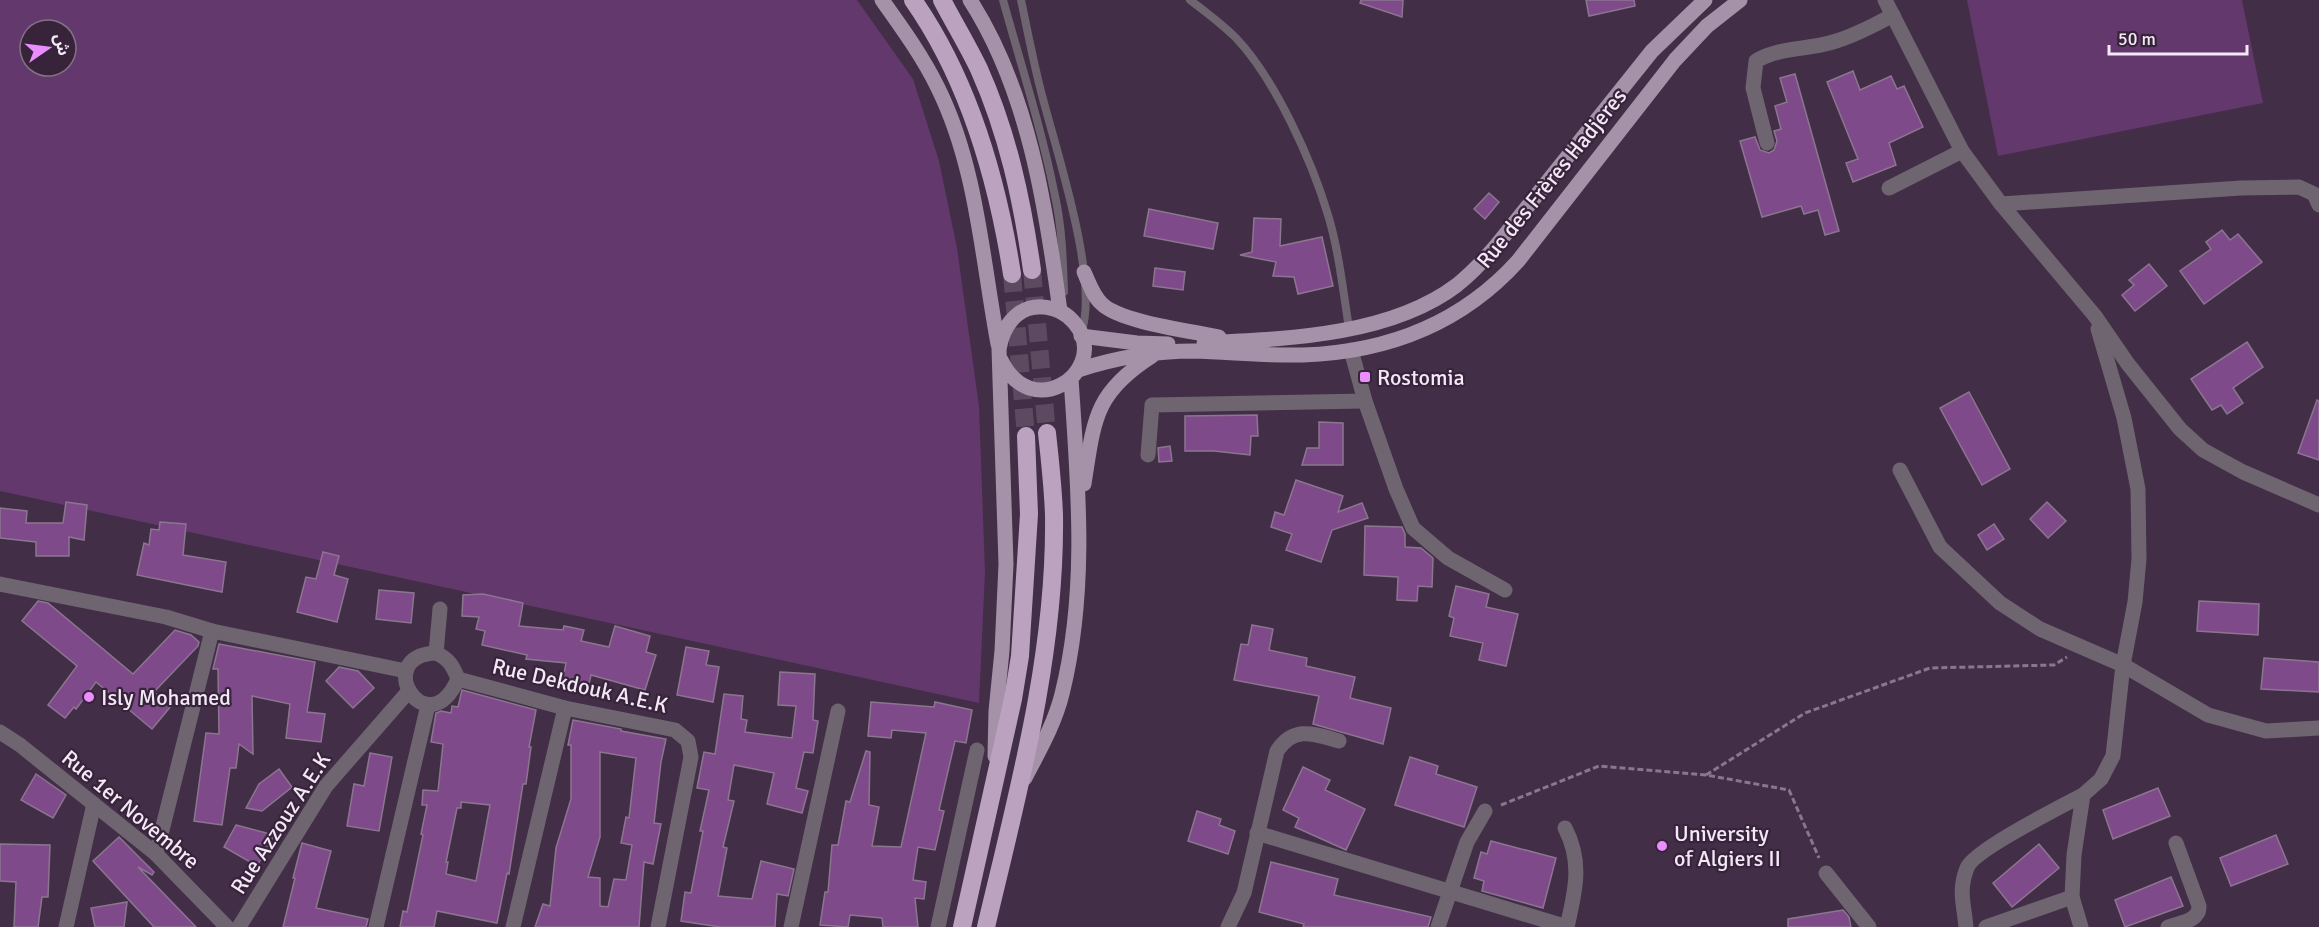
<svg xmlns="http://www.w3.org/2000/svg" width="2319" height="927" viewBox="0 0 2319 927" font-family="Signika,'Noto Sans Arabic',sans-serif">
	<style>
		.green { fill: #63386c; fill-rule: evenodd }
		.building { fill: #7f4a8a; stroke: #8c7590; stroke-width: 1.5; fill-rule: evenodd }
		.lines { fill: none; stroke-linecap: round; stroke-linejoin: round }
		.highway-tunnel { stroke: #5d4a61; stroke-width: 18; stroke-dasharray: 18 9; stroke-linecap: butt }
		.path { stroke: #89788c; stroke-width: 3; stroke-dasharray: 6 3; stroke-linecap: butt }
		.lane { stroke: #6e6570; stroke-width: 8 }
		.street { stroke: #6e6570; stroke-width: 15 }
		.primary { stroke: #a592a9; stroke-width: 15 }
		.highway { stroke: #bba3bf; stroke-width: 18 }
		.poi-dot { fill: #ea8dfd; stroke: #37243b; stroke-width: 2 }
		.labels { text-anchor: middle; stroke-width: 4.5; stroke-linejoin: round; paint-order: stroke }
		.street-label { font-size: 22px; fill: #f4e8f7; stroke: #37243b }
		.poi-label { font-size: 22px; fill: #f4e8f7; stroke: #37243b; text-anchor: start }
	</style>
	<rect width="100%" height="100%" fill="#422e46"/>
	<g class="green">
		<path d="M0,0H857L913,79L939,161L957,248L979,406L985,572L979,703L0,491ZM30,30H66V66H30Z"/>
		<polygon points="1967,0 2242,0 2263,103 1998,156"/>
	</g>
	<g class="building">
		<polygon points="1361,0 1403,0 1402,17 1360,3"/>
		<polygon points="1586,0 1634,0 1635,6 1589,16"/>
		<polygon points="1853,71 1860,90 1891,76 1897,89 1904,86 1923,127 1889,143 1896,165 1853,182 1846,163 1858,159 1827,82"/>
		<polygon points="1795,74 1839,231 1825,235 1818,210 1804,214 1801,206 1762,217 1740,141 1755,137 1760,150 1769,153 1774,150 1777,141 1774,131 1781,129 1775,106 1787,102 1780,78"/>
		<polygon points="1489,193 1499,202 1485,219 1474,209"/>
		<polygon points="1149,209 1218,223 1213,249 1144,236"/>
		<polygon points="1254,218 1281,219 1280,246 1322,237 1333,286 1298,294 1294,277 1273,276 1276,262 1240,255 1252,252"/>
		<polygon points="2222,230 2230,240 2238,234 2262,262 2204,304 2180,271 2211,249 2206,242"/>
		<polygon points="2149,264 2167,286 2135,311 2122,295 2134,285 2129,280"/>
		<polygon points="1155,268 1185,272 1183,290 1153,286"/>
		<polygon points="2247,342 2263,367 2233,388 2243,403 2227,414 2221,405 2212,410 2191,379"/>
		<polygon points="1969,392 2010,469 1982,485 1940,408"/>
		<polygon points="2317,400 2319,401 2319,460 2298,453"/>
		<polygon points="1257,415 1258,436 1251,436 1250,455 1214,451 1185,451 1185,416"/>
		<polygon points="1319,422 1343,423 1343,465 1302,465 1307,448 1319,448"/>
		<polygon points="1170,446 1172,461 1159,462 1158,448"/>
		<polygon points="1296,480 1343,496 1338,512 1362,503 1368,518 1332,530 1321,562 1286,550 1292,534 1271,527 1275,512 1284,515"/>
		<polygon points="66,502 87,505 84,540 69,537 69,556 36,556 36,542 0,538 0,508 27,511 26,523 63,523"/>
		<polygon points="2047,502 2066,521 2048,538 2030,519"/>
		<polygon points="160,522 186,524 183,555 226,562 222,592 137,575 144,543 149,545 151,529 159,530"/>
		<polygon points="1994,524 2004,539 1987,550 1978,535"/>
		<polygon points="1365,526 1402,527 1405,534 1405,547 1421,548 1433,558 1432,587 1418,586 1417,601 1397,600 1398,577 1364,575"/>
		<polygon points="323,552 339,556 334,575 348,579 337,622 297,612 306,577 316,579"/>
		<polygon points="1456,586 1489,594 1486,607 1518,614 1506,666 1479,660 1483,643 1450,636 1454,618 1449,616"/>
		<polygon points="379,590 414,593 411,623 376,619"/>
		<polygon points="483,594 523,603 519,626 563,630 564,626 584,630 581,641 609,647 615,626 650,636 646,652 656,655 645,690 591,675 589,684 563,679 566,663 526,659 527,655 482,645 485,631 476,629 479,617 462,616 463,595"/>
		<polygon points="38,601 48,603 133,674 175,630 191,635 199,642 198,646 154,692 171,706 152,729 96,682 76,709 74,707 65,718 48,705 77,666 22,621"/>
		<polygon points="2199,601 2259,604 2258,635 2197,631"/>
		<polygon points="1252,625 1273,629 1269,650 1307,658 1306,666 1355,677 1350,698 1391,708 1383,744 1313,724 1319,696 1234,680 1241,644 1248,645"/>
		<polygon points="219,644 315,662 307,712 325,714 321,742 286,738 290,704 252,696 253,754 239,744 236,768 230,768 222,825 194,821 206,733 219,734 218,669 213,669"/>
		<polygon points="686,647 709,651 706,665 719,667 713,702 677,695"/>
		<polygon points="2264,658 2319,662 2319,692 2261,689"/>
		<polygon points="339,667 358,671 374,688 353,708 326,681"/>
		<polygon points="780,672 815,674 813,720 818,721 813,753 804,752 796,788 808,791 802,813 767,804 774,773 734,765 728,800 734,801 723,847 727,848 718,896 752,899 761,861 794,869 788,896 777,894 775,927 720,927 681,921 685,892 691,893 703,831 700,831 709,790 697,788 704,752 715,754 724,694 743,696 741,719 747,720 745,732 792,738 796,706 778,705"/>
		<path d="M462,690L536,710L529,747H531L526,784H523L509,874L507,873L497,923L437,911L434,927H400L403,911L407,912L423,835L421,834L427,805H422L423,790L438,791L443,744L431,742L436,713L441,711L451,713L452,706L458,707ZM461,802L490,805L476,881L446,874L448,862H446L457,808H461Z"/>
		<polygon points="871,702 934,707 935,702 972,710 966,743 955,741 939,810 944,811 935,850 918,847 913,880 926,882 924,899 915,898 918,927 883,927 882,918 850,915 848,927 820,925 825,892 828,892 832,845 838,845 846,801 850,802 866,751 870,752 869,805 879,807 872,846 901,847 926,733 892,730 891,738 868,736"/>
		<path d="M573,720L621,729V731L666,739L661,762L654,823L661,824L653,864L644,862L639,927H535L543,904L550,906L556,848L571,799V745H568ZM600,752L636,758L629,818L626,817L621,843L632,845L626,880L614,879L608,907L600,906V878L588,877L600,837Z"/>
		<polygon points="370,753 392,757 379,831 347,826 354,784 364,786"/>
		<polygon points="1410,757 1438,766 1436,774 1477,787 1464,827 1395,805"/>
		<polygon points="1303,767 1330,780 1325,790 1365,809 1346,850 1295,827 1299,818 1283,810"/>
		<polygon points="279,769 292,787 262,811 246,808 259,784"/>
		<polygon points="36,774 66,795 53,818 21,800"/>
		<polygon points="2158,788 2170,816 2113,839 2103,810"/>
		<polygon points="1197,811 1221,819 1219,825 1235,831 1228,854 1188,841"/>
		<polygon points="236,825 274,835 257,866 224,847"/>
		<polygon points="2276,835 2288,864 2231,886 2220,858"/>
		<polygon points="119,837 154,872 152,875 138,867 196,927 154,927 93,861"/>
		<polygon points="1491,841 1556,858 1543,908 1482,891 1484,881 1474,878 1481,852 1487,854"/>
		<polygon points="302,843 331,851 316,908 368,919 366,927 283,927 295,878 293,878"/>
		<polygon points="0,844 50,845 48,897 42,897 38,927 14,927 16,882 0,881"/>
		<polygon points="2039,844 2059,868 2012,907 1993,883"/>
		<polygon points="1271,862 1338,879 1334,895 1431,917 1428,927 1303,927 1304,924 1259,912"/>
		<polygon points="2171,877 2183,906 2125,927 2115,900"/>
		<polygon points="127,902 124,927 95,927 91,908"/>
		<polygon points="1843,910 1849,917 1851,927 1788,927 1788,919"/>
	</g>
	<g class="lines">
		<g class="highway-tunnel">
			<polyline points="1032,270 1047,433"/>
			<polyline points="1012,274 1026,436"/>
		</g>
		<g class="path">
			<polyline points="1706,775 1805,713 1930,668 2054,665 2067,657"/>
			<polyline points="1501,805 1599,766 1706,775 1789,790 1819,858"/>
		</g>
		<g class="lane">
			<path d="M1003,0C1021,65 1042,130 1055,196C1062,227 1063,260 1064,292"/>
			<path d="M1021,0C1028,33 1034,66 1043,99C1057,153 1100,283 1081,333"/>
			<path d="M1190,0C1206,12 1222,24 1236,38C1275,79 1312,161 1328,215C1339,251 1343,291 1349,328"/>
		</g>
		<g class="street">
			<polyline points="1885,0 1962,151 2001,204 2095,316 2128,364 2180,429 2203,450 2243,472 2319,505"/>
			<path d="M1767,143L1753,88L1756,61C1779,47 1807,50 1833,42C1854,36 1873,26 1893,15"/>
			<polyline points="1889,188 1962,151"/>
			<polyline points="2001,204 2241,188 2299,187 2314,194 2319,205"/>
			<polyline points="1351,350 1365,401 1396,489 1413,528 1448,558 1505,590"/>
			<polyline points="1148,455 1152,405 1365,401"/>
			<polyline points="1900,470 1940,547 2000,603 2040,629 2123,665 2208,715 2266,731 2319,728"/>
			<polyline points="0,584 166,617 212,631 406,671"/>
			<path d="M436,653C449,659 453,666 458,679C427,748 370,656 436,653Z"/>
			<polyline points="436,653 440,609"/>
			<polyline points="458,679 565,708 675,730 688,741 691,757 658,927"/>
			<polyline points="0,732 20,745 156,854 227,927"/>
			<path d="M1565,828C1583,862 1575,892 1567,927"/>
			<polyline points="1257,833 1567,927"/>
			<polyline points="156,854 212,631"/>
			<polyline points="1826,873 1869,927"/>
			<polyline points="66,927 94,804"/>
			<polyline points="239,927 326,786 408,692"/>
			<polyline points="376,927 428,705"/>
			<polyline points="513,927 565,708"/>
			<polyline points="791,927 838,711"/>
			<polyline points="938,927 977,750"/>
			<path d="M1228,927L1244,893L1277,751C1294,725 1314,734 1339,741"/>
			<polyline points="1438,927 1467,842 1485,811"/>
			<path d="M1966,927C1964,904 1958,891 1967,868C1973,851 2062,806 2083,795"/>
			<polyline points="1986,927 2072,897"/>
			<polyline points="2081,927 2072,897 2074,855 2083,795 2101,779 2113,756 2123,665 2135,602 2139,559 2138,489 2124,418 2098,329"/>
			<path d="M2168,927C2179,923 2200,921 2199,906L2176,843"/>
		</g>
		<g class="primary">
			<path d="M882,0C902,28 923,57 938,88C977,167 982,259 998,344"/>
			<path d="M970,0C1028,90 1046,206 1060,311"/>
			<path d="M1084,272C1089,283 1093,296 1102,304C1120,322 1192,331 1219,337"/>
			<polyline points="1081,336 1137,343 1168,344"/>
			<path d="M1204,343C1285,339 1390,336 1457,285C1472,273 1484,260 1496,246L1652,51L1705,0"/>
			<path d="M1078,370C1115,358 1155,351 1194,351C1230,352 1267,356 1303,355C1388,352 1461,324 1518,261L1675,60L1707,26L1740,0"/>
			<path d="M1084,484C1094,420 1094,393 1152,356"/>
			<path d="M995,756L996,711L1002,651L1006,564L999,349C1004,320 1024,300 1054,309C1065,312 1073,320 1079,329C1105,374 1031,423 1001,360"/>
			<path d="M1025,778C1039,751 1055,723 1062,694C1088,590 1078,484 1071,379"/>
		</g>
		<g class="highway">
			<path d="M913,0C969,80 997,178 1012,274"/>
			<path d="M942,0C954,23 968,46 979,69C1008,134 1022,200 1032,270"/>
			<polyline points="962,927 1013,699 1020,656 1029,514 1026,436"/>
			<path d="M986,927C1018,792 1056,654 1054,515C1053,487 1050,460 1047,433"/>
		</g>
	</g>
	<g class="poi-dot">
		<rect x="1359" y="371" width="12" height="12" rx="3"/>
		<circle cx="89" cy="697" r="6"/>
		<circle cx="1662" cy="846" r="6"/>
	</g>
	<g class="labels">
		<g class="street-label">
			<text transform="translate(1551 178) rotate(-51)" y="8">Rue des Frères Hadjeres</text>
			<text transform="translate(580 685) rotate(13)" y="8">Rue Dekdouk A.E.K</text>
			<text transform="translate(131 809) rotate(40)" y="8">Rue 1er Novembre</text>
			<text transform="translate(280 823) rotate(-57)" y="8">Rue Azzouz A.E.K</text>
		</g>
		<g class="poi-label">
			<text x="1377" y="385">Rostomia</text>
			<text x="101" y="705">Isly Mohamed</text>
			<text x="1674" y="841">University<tspan x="1674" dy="25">of Algiers II</tspan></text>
		</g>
	</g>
	<g transform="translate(48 48) rotate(76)"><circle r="28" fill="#37243b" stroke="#837286" stroke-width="1.5"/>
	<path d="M0-4.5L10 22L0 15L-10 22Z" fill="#ea8dfd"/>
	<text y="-9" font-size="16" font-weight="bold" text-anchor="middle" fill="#f4e8f7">ش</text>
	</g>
	<path d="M2109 45v9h138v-9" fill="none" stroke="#f4e8f7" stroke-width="3"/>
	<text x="2118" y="45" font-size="18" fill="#f4e8f7" stroke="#37243b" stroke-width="4.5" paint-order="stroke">50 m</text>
</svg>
